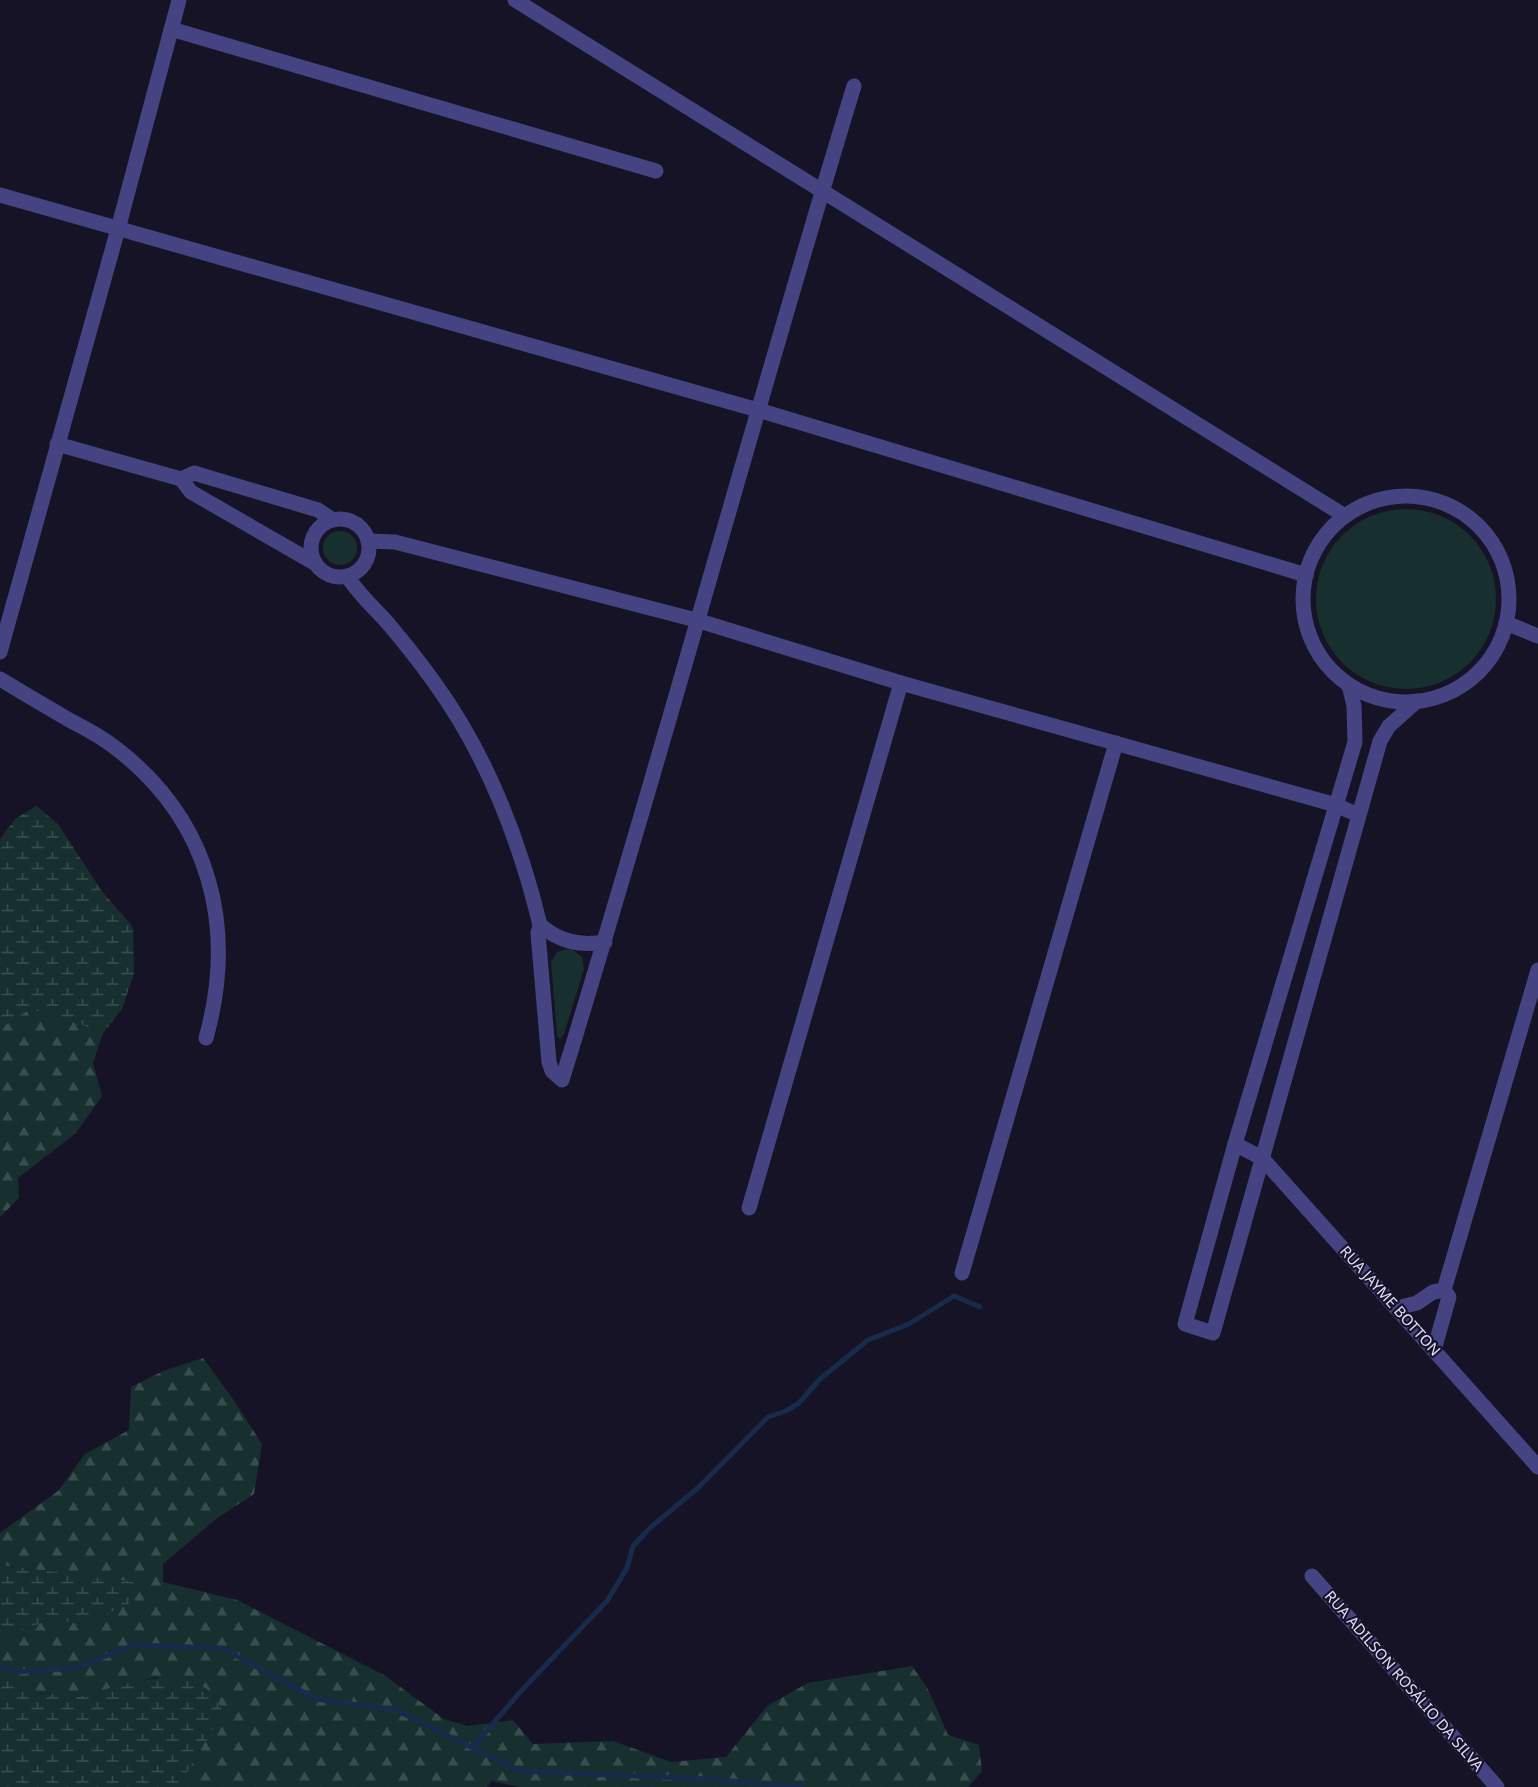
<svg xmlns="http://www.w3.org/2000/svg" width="1538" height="1787" viewBox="0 0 1538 1787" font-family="'Noto Sans',sans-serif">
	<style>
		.grass { fill: #17302f }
		.forest { fill: url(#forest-firs) }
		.wetland { fill: url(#wetland-marsh) }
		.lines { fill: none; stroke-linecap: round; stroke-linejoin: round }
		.stream { stroke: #172c4c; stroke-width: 5 }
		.minor { stroke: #454381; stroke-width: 15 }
		.labels { text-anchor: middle; stroke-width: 4.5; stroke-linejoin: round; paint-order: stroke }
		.street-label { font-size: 15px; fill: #e0ddfb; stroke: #161327 }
	</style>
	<defs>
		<pattern id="forest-firs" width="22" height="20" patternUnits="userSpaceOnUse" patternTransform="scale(1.5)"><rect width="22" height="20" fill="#17302f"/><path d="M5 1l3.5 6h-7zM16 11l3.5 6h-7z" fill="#384e4e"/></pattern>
		<pattern id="wetland-marsh" width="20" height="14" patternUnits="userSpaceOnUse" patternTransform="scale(1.5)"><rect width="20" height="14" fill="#17302f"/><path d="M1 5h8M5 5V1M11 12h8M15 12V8" fill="none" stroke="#384e4e"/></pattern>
	</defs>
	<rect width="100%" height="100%" fill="#161327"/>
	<g class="grass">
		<circle cx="1406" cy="599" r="90"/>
		<circle cx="340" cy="548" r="17"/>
		<polygon points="567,949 573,950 582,957 584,969 564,1034 560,1039 557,1035 551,962 557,952"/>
	</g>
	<g class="forest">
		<polygon points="30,1009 72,1021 103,1033 93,1063 102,1096 76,1133 18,1178 19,1198 0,1217 0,1031 5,1025"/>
		<polygon points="203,1358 233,1399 262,1444 254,1494 216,1519 163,1564 163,1582 237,1600 384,1675 444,1719 468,1726 513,1720 533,1744 613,1741 671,1762 726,1757 767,1706 808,1683 912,1666 928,1689 948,1735 979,1745 982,1771 968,1787 519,1787 492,1781 487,1787 178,1787 199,1751 157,1677 73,1698 61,1694 27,1693 0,1672 0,1648 9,1635 49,1620 86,1624 134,1582 0,1565 0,1533 58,1491 85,1454 129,1430 131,1387 163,1371"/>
	</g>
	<g class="wetland">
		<polygon points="36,806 58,824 101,890 133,927 134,973 122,1009 103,1033 72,1021 30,1009 5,1025 0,1031 0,839 15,819"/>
		<polygon points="0,1565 135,1582 134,1601 86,1624 49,1620 9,1635 0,1648"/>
		<path d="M0,1672L27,1693L63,1694L73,1698C114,1688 176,1662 212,1693C218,1697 220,1707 223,1713L178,1787H0Z"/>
	</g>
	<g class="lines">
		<g class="stream">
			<polyline points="0,1667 15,1672 76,1668 134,1645 222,1648 316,1699 396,1710 519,1771 708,1779 802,1787"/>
			<polyline points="472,1748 521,1691 607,1601 627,1568 633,1546 651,1527 699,1487 768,1417 786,1411 799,1403 820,1379 868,1340 909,1324 954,1296 980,1307"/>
		</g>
		<g class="minor">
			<polyline points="515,0 1345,516"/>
			<polyline points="171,29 656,171"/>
			<polyline points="0,195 758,410 1306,575"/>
			<polyline points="57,444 181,479 191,492 316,564"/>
			<polyline points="181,479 194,473 318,510 333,520"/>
			<circle cx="1406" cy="599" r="103"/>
			<circle cx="340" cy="548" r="29"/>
			<polyline points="368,541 395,542 696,620 901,683 1336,805 1358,815"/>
			<path d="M347,576C358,593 372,606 386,621C403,641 419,661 434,682C487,755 519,838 540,925L538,933L549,1062L552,1071L562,1080C664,750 753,417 854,86"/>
			<polyline points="1506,623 1538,636"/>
			<polyline points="0,652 118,229 179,0"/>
			<path d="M0,679C23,693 47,707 71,721C87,729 103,738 117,749C210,821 237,927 206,1038"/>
			<polyline points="1349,685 1354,706 1355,742 1235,1144 1185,1324 1213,1333 1380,741 1389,726 1417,701"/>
			<path d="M540,925C560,942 580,946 605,942"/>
			<polyline points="1235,1144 1262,1158 1538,1467"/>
			<polyline points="749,1208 901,683"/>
			<polyline points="962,1273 1116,743"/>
			<polyline points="1444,1290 1538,970"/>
			<polyline points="1397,1308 1417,1303 1433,1292 1444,1290"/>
			<polyline points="1434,1350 1449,1297 1444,1290"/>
			<polyline points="1312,1576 1497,1787"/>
		</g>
	</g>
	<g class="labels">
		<g class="street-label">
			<text transform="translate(1390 1301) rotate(48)" y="5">RUA JAYME BOTTON</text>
			<text transform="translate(1404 1681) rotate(49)" y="5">RUA ADILSON ROSÁLIO DA SILVA</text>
		</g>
	</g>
</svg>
